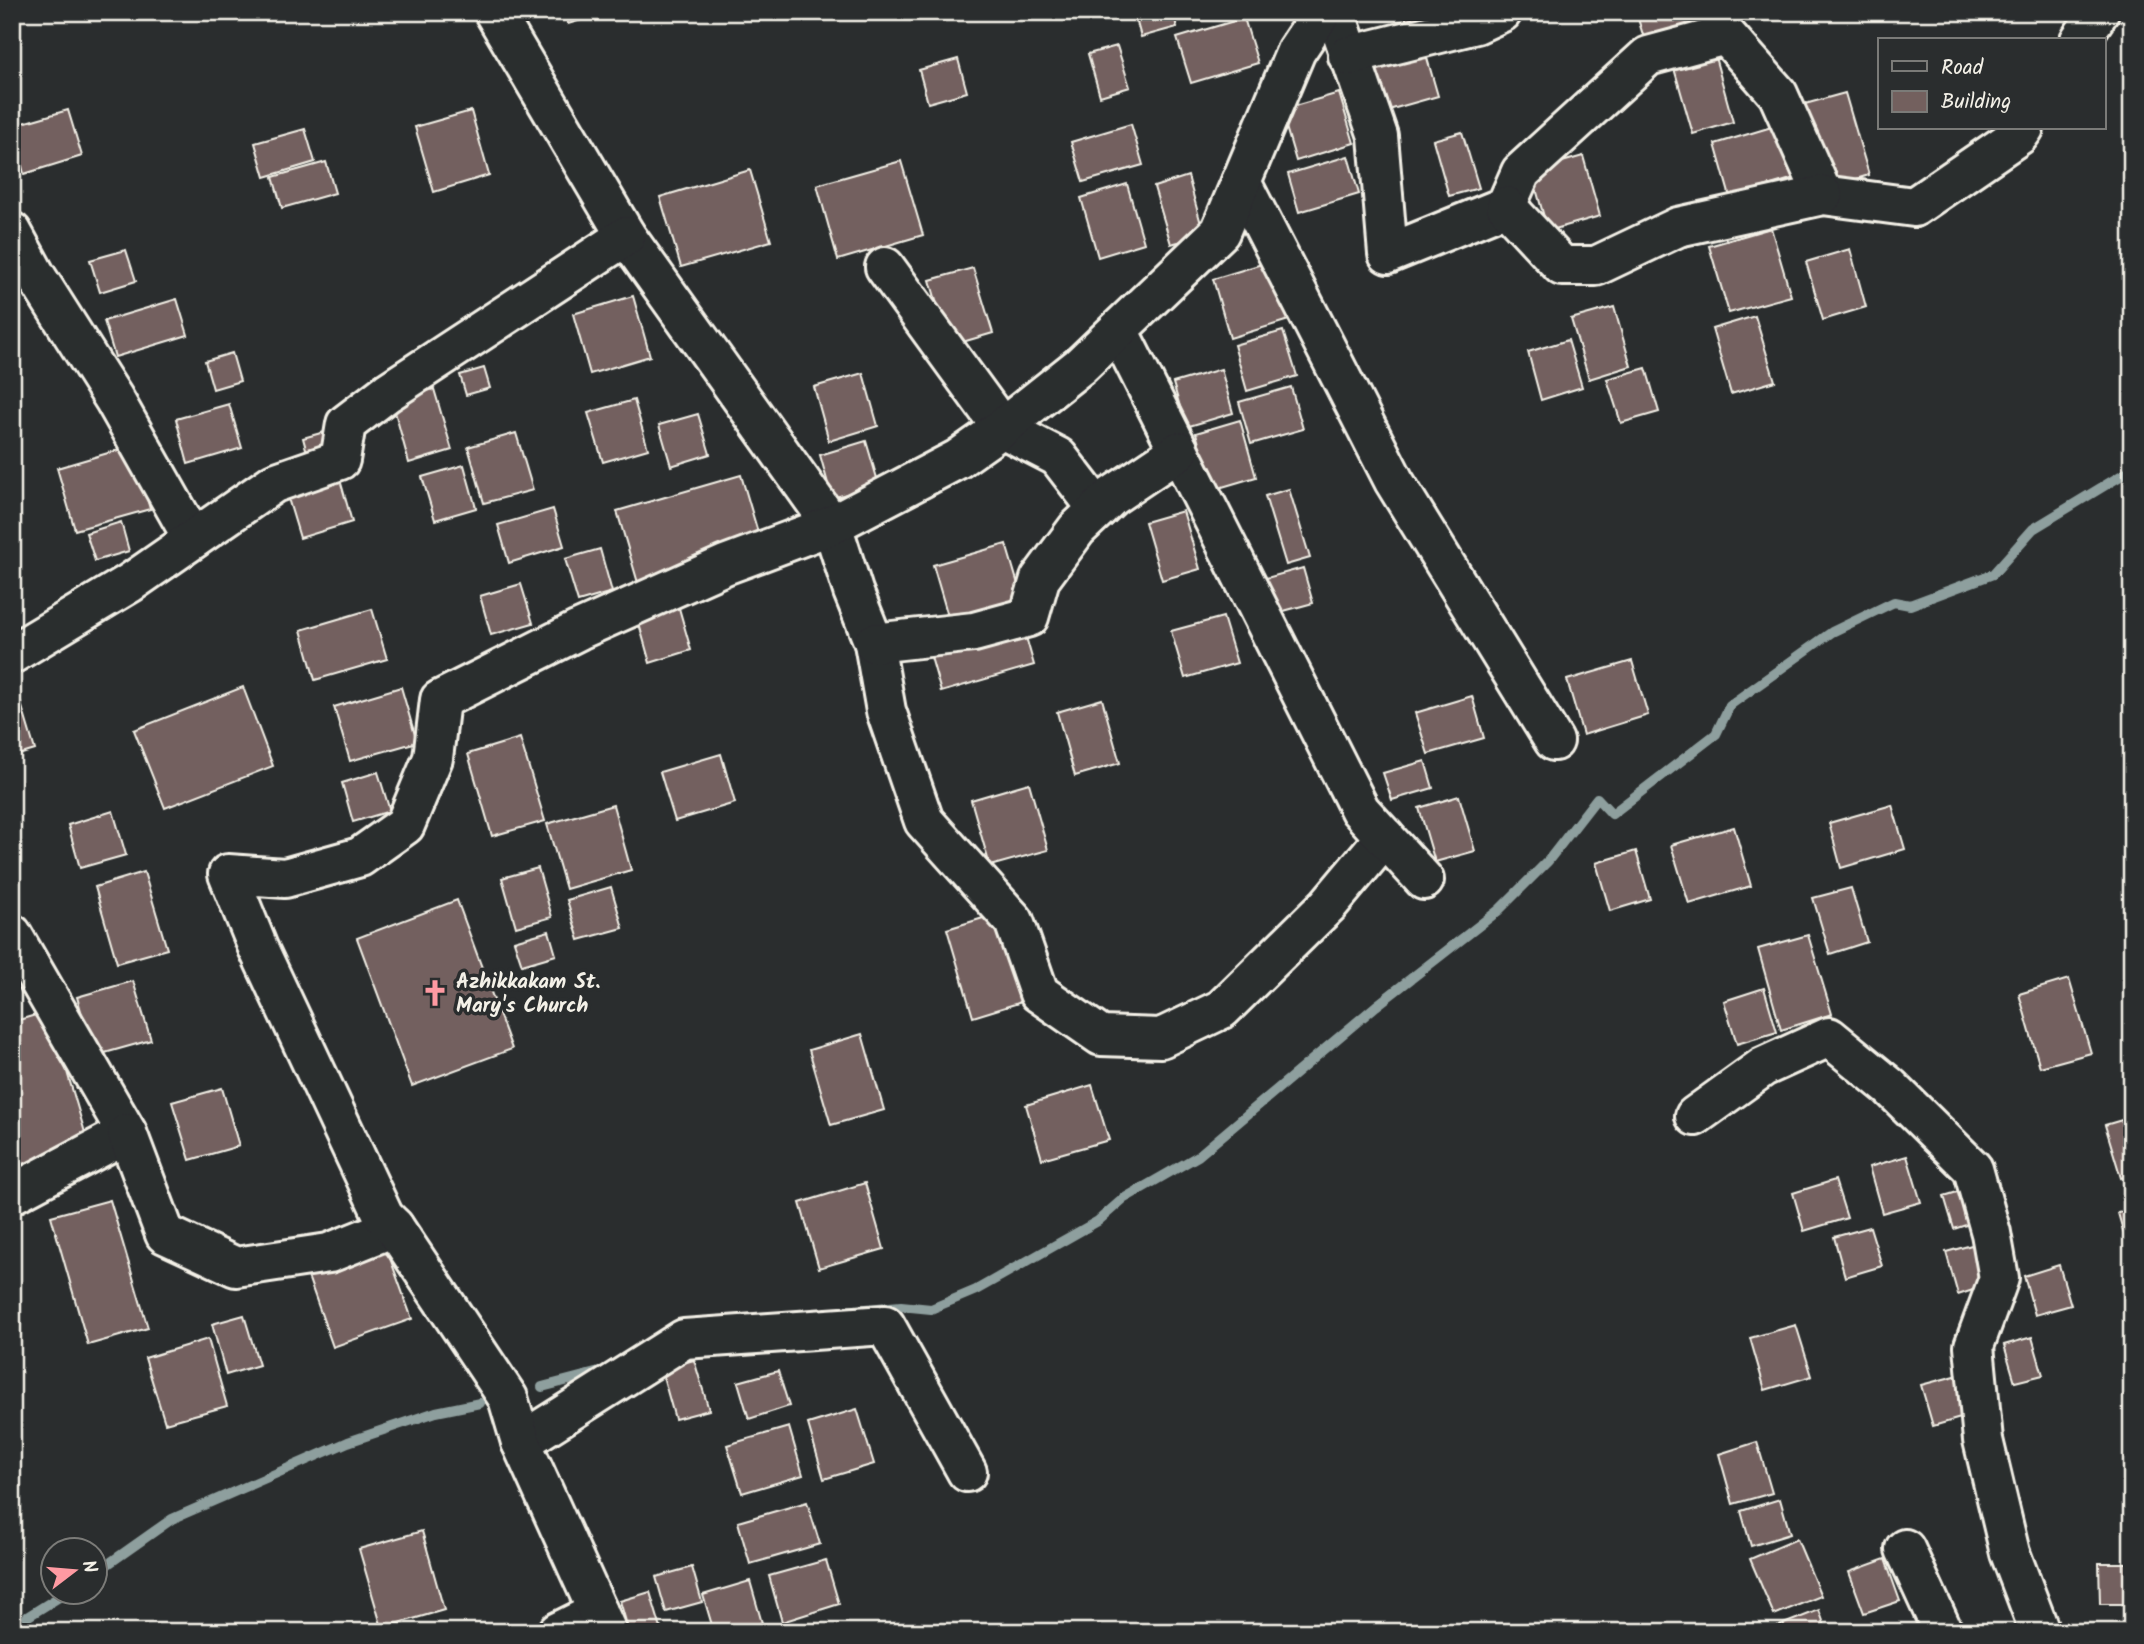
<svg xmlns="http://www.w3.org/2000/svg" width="2144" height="1644" viewBox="0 0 2144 1644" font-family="Kalam,sans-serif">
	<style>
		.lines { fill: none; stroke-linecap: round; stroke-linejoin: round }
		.stream { stroke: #8e9f9e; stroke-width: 10 }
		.building { fill: #73605e; stroke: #f4f1e8; stroke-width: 2 }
		.minor-casing { stroke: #f4f1e8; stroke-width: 44 }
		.minor { stroke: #2a2d2e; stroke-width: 38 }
		.labels { text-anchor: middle; stroke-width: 7; stroke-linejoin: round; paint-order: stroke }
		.poi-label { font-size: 21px; font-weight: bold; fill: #f4f1e8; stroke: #2a2d2e; text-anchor: start }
	</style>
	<rect width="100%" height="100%" fill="#2a2d2e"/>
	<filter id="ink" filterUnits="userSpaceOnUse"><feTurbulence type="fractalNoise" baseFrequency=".0143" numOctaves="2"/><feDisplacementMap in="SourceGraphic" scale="14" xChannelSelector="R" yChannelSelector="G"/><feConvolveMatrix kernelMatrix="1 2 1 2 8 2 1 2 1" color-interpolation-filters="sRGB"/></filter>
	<g filter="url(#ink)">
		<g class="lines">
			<g class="stream">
				<polyline points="843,1311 901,1306 931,1309 976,1290 1098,1221 1123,1199 1198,1156 1376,1006 1499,910 1548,861 1597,798 1612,814 1716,734 1730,705 1832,632 1894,602 1910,605 1993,574 2033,529 2132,469"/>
				<polyline points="542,1387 607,1370"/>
				<polyline points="94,1574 172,1519 348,1442 436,1412 480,1403"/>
				<polyline points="27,1617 67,1592"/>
			</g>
		</g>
		<g class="building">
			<polygon points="565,12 608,12 568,24"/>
			<polygon points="1134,12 1173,12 1177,27 1141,37"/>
			<polygon points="1404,12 1454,12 1411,36"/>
			<polygon points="1636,12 1697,12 1702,28 1646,45"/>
			<polygon points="1732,12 1769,12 1735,22"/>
			<polygon points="1244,18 1258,63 1191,83 1177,38"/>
			<polygon points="1423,44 1438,96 1385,111 1370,60"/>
			<polygon points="1117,46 1130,87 1100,96 1088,54"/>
			<polygon points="1712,46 1733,122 1693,134 1671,58"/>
			<polygon points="958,59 967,92 928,103 919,70"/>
			<polygon points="1339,93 1354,143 1296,161 1281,110"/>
			<polygon points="1845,93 1869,175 1829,187 1805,104"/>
			<polygon points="68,110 82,156 24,174 12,126"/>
			<polygon points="471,111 489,175 434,192 415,127"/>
			<polygon points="1785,123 1801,176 1730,197 1715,144"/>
			<polygon points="1131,124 1143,165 1083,182 1071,142"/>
			<polygon points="305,129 315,162 265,177 255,143"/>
			<polygon points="1462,132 1479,188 1449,196 1433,140"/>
			<polygon points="1348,156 1359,194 1299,212 1288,174"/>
			<polygon points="1583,156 1600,216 1548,231 1531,171"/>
			<polygon points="901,161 923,235 838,260 817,185"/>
			<polygon points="326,162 335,193 282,208 273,177"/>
			<polygon points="750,170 771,241 681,267 660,197"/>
			<polygon points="1188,176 1204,235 1171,244 1154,187"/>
			<polygon points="1127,184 1144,243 1098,257 1081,198"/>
			<polygon points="1771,228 1791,296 1729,313 1709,246"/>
			<polygon points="1850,249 1866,307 1823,320 1806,262"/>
			<polygon points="126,250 136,281 100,292 90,260"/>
			<polygon points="1275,260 1292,319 1230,338 1213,279"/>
			<polygon points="973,268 993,333 949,346 930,280"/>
			<polygon points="633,296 650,356 590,374 573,314"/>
			<polygon points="177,299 188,335 115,357 104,321"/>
			<polygon points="1614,307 1631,366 1589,379 1571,319"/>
			<polygon points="1755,316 1775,381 1731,394 1712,329"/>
			<polygon points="1283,331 1297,376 1247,391 1234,345"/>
			<polygon points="1568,340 1582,387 1541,400 1528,352"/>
			<polygon points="232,353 240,381 213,389 205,361"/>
			<polygon points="484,368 490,388 466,395 460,375"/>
			<polygon points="1646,368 1659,412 1621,423 1607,379"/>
			<polygon points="1221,369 1233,413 1186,427 1173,383"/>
			<polygon points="863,373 878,426 829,441 814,387"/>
			<polygon points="1291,387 1303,429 1251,444 1239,402"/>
			<polygon points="434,389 452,450 409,463 392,401"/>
			<polygon points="634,400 648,449 603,462 588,413"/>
			<polygon points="229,404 242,448 188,464 176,419"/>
			<polygon points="698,414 710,454 671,466 659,425"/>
			<polygon points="1240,420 1256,477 1212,490 1196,433"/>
			<polygon points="328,431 336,459 311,467 303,438"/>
			<polygon points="516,433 533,490 484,503 468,447"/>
			<polygon points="866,441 879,485 832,498 820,455"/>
			<polygon points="132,446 150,509 75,530 57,468"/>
			<polygon points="464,465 476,508 435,520 422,477"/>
			<polygon points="337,469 352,522 300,538 284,485"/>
			<polygon points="741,475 762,546 638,583 617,511"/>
			<polygon points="1289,489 1310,558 1286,565 1265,496"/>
			<polygon points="553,509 564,546 509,563 498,525"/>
			<polygon points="1183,511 1200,569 1162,580 1145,522"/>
			<polygon points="121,522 129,551 95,561 86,533"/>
			<polygon points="1006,544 1025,608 952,630 933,565"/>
			<polygon points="600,549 612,592 578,602 565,559"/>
			<polygon points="1303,568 1313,603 1269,615 1259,580"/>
			<polygon points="521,584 533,623 491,635 480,596"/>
			<polygon points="677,601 691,650 650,663 636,613"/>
			<polygon points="372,609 387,659 315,680 301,630"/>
			<polygon points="1223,617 1237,663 1185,678 1171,631"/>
			<polygon points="1024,630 1034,665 941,692 931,657"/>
			<polygon points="1632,661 1648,715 1583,735 1567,680"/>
			<polygon points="243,687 273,766 165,808 134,730"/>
			<polygon points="401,687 417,742 350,761 334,707"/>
			<polygon points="1472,696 1484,738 1428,754 1415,713"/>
			<polygon points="1102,699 1120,763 1075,776 1057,712"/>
			<polygon points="20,700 35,750 12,757 12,703"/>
			<polygon points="520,738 545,821 492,836 468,754"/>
			<polygon points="721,754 735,803 675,821 660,772"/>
			<polygon points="1425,761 1433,788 1392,800 1383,773"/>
			<polygon points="378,772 390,811 353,822 342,783"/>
			<polygon points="1029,783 1048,850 990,866 971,800"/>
			<polygon points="1459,796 1475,851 1435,862 1419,808"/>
			<polygon points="613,805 631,870 566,889 547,824"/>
			<polygon points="1892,805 1905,849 1841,868 1829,823"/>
			<polygon points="113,811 126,855 80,868 68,825"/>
			<polygon points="1734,827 1751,886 1689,904 1671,845"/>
			<polygon points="1636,851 1650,899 1610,911 1596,863"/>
			<polygon points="538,868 552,917 516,927 502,878"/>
			<polygon points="144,872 167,949 117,963 95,887"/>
			<polygon points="611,887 623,928 579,940 567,900"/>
			<polygon points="1851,888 1867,942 1830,954 1813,898"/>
			<polygon points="457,900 512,1049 412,1086 357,938"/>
			<polygon points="1003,912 1028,1000 973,1017 947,929"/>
			<polygon points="549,931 556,955 522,965 514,941"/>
			<polygon points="1808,935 1832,1014 1781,1030 1758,949"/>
			<polygon points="2069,979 2091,1053 2040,1067 2019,994"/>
			<polygon points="133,981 151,1040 94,1056 77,997"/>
			<polygon points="1764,988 1777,1032 1737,1044 1724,1001"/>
			<polygon points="49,1011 89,1146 12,1168 12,1022"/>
			<polygon points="862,1034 884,1110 831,1125 809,1050"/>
			<polygon points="1092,1085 1109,1140 1042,1159 1026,1105"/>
			<polygon points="222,1088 239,1146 190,1160 172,1102"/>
			<polygon points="2132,1117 2132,1175 2121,1178 2105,1125"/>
			<polygon points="1907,1156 1921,1202 1882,1213 1869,1167"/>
			<polygon points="1835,1180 1847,1218 1804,1231 1793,1193"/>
			<polygon points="865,1183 884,1249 819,1268 800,1203"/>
			<polygon points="1974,1187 1984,1219 1954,1229 1944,1196"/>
			<polygon points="110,1200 148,1328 88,1345 51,1216"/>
			<polygon points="2132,1209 2132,1259 2131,1259 2118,1213"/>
			<polygon points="1870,1227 1882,1266 1845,1277 1834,1237"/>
			<polygon points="382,1236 412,1319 333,1347 304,1265"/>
			<polygon points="1979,1243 1991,1284 1958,1295 1946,1252"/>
			<polygon points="2059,1265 2071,1305 2035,1315 2024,1276"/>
			<polygon points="244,1315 259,1365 226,1375 212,1324"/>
			<polygon points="1796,1325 1812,1376 1765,1390 1750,1338"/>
			<polygon points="2032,1337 2043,1375 2015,1382 2004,1345"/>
			<polygon points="208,1339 227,1406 165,1423 145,1358"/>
			<polygon points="694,1360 709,1410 675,1419 661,1369"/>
			<polygon points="778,1371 789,1406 749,1419 738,1382"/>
			<polygon points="1959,1375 1971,1415 1933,1426 1921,1385"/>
			<polygon points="857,1409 874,1464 824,1479 808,1424"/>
			<polygon points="789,1427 803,1475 742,1493 727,1445"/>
			<polygon points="1757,1442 1772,1493 1733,1504 1719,1454"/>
			<polygon points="1780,1499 1790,1534 1751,1546 1741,1511"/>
			<polygon points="807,1502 820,1544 750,1564 738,1522"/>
			<polygon points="422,1531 444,1610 382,1628 359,1549"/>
			<polygon points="1797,1539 1821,1596 1774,1615 1750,1559"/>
			<polygon points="1885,1559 1900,1601 1864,1613 1849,1572"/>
			<polygon points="826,1560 839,1604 782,1622 769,1576"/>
			<polygon points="2099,1563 2126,1563 2126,1604 2100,1604"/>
			<polygon points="692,1567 702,1602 666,1612 656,1577"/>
			<polygon points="750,1581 762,1623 731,1632 714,1632 703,1595"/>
			<polygon points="650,1592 662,1632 629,1632 620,1601"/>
			<polygon points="1819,1610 1827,1632 1772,1632 1771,1629"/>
		</g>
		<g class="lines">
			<defs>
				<g id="minor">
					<polyline points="494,12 626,236 832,525 853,591 874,643 886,711 924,821 1014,921 1039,993 1101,1036 1161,1038 1222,1009 1328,905 1385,837"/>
					<polyline points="1335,12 1378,136 1388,254 1506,206 1521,172 1648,56 1726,35 1778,94 1823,195 1914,207 2019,135 2024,128"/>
					<polyline points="2080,40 2099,12"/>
					<polyline points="1348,56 1476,24 1502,12"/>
					<polyline points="1241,182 1394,481 1554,741"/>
					<polyline points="1506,206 1562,266 1596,266 1678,227 1823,195"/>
					<polyline points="12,232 36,276 114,399 193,539"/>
					<polyline points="885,267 1002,428 1058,457 1098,509"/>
					<polyline points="1118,330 1360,810 1424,880"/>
					<polyline points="874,643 974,632 1029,617 1040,579 1077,529 1112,496 1179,451"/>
					<polyline points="12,654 130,583 274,483 340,460 346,424 388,392 626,236"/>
					<polyline points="12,934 127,1133 12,1194"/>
					<polyline points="1695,1116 1763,1067 1829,1037 1890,1087 1973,1169 1991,1233 1999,1278 1974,1346 1983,1440 2010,1553 2040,1632"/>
					<polyline points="127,1133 165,1234 236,1267 329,1253 394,1227"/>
					<polyline points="521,1442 684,1339 885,1325 967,1472"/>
					<polyline points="1905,1549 1943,1632"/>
					<polyline points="558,1632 598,1612"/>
					<polyline points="607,1632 521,1442 508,1398 394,1227 384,1217 258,948 228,874 285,878 360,857 405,825 433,758 440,700 579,630 725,565 832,525 958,459 1002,428 1080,366 1220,232 1296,51 1322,12"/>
				</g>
			</defs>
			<use href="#minor" class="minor-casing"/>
			<use href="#minor" class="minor"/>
		</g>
	</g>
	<defs>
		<symbol id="church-bare" viewBox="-9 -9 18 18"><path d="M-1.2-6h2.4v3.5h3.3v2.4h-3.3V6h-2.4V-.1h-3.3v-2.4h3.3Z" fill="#ff9aa2" stroke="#2a2d2e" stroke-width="2.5" paint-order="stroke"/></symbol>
	</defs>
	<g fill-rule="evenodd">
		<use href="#church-bare" x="416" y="974" width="38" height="38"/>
	</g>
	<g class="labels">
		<g class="poi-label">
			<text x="456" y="988">Azhikkakam St.<tspan x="456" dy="24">Mary's Church</tspan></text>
		</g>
	</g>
	<rect width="2144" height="1644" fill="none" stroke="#2a2d2e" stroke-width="42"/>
	<rect x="21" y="21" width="2102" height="1602" fill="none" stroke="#f4f1e8" stroke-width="2.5" filter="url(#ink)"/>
	<rect x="1878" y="38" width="228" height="91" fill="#2a2d2e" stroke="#7b7b78" stroke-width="2"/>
	<rect x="1892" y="61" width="35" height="10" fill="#2a2d2e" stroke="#7b7b78" stroke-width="2"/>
	<text x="1941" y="74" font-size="21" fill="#f4f1e8">Road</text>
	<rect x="1892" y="91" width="35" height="21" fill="#73605e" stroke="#7b7b78" stroke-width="2"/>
	<text x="1941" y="108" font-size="21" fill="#f4f1e8">Building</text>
	<g transform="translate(74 1571) rotate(74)"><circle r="33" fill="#2a2d2e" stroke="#7b7b78" stroke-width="2"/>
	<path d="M0-5L12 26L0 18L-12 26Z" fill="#ff9aa2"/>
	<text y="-10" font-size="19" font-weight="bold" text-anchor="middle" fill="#f4f1e8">N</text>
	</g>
</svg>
